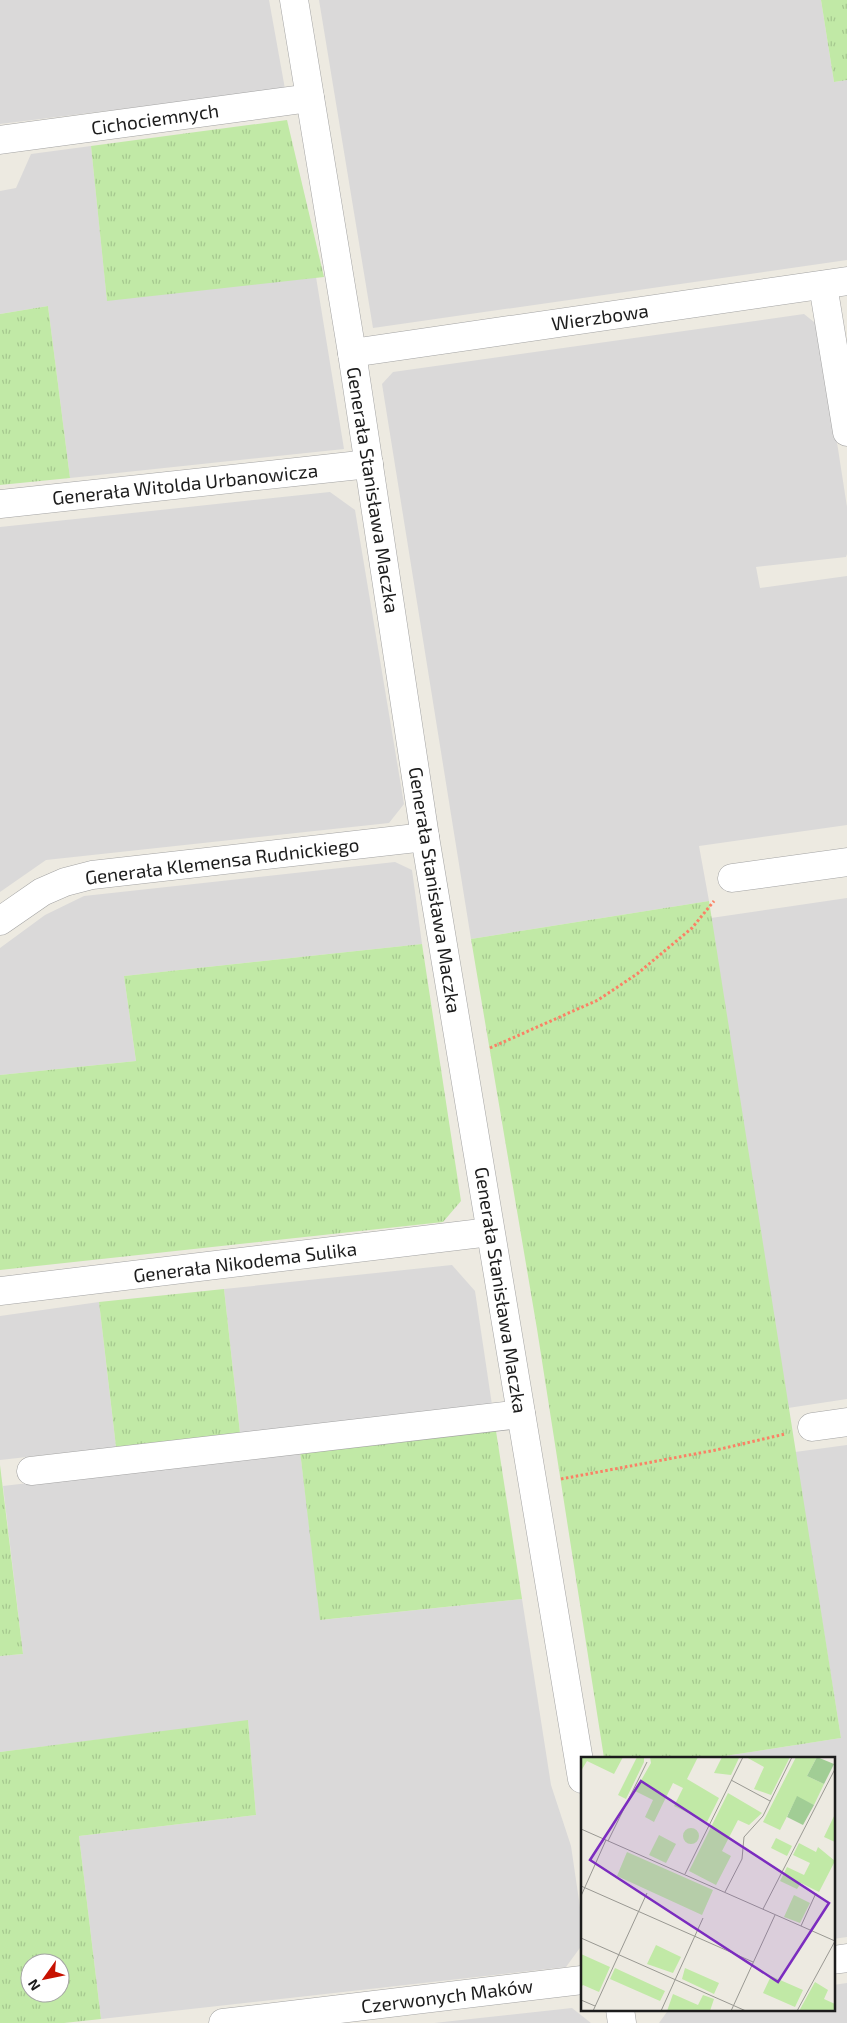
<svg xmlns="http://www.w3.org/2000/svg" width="847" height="2023" viewBox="0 0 847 2023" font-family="'Exo 2',sans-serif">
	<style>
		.residential { fill: #dad9d9 }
		.grass { fill: url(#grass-tufts); fill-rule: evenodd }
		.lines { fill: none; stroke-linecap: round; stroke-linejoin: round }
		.minor-casing { stroke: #a3a3a3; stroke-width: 29 }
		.path { stroke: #fa8165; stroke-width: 3; stroke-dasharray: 2.5 2.5; stroke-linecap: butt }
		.minor { stroke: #fff; stroke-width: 28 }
		.labels { text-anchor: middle; stroke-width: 5; stroke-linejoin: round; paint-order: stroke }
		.street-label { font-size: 19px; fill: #1c1c1c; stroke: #fff }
		.inset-road { fill: none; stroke: #999892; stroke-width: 1 }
		.view { fill: #7b2cbf; fill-opacity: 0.15; stroke: #7b2cbf; stroke-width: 2.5 }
		.inset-edge { fill: none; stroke: #1c1c1c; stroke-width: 2.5 }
	</style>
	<defs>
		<pattern id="grass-tufts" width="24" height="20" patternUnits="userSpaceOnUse" patternTransform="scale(1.25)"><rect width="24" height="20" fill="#c1e9a6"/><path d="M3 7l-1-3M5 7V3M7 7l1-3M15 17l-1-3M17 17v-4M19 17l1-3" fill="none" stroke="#a5c78e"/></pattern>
	</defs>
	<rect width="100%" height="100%" fill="#edeae1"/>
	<g class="residential">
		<polygon points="0,0 269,0 285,89 0,124"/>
		<polygon points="319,0 821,0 834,82 847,80 847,260 373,328"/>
		<polygon points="91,146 107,300 316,277 344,449 70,478 48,306 0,314 0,191 16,188 31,154"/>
		<polygon points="804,314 819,326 847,507 847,554 846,557 756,567 760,588 847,576 847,825 699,846 709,901 471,939 382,384 393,372"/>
		<polygon points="330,492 355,510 404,804 389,823 46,860 0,892 0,527"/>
		<polygon points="395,862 412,870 422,944 124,976 136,1061 0,1075 0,948 45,915 84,896"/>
		<polygon points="847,898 847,1399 788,1408 711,918"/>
		<polygon points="452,1265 475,1291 492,1405 240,1433 224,1289"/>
		<polygon points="99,1302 116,1447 0,1460 0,1316"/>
		<polygon points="847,1445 847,1937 833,1939 833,1758 712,1758 841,1738 795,1452"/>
		<polygon points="300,1451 321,1620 522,1599 551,1785 571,1846 582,1921 582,1945 566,1967 101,2019 79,1836 256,1815 248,1721 0,1752 0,1656 23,1654 3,1486"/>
		<polygon points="847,1983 847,2023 659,2023 669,2009 833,2009 833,1985"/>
		<polygon points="572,2008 591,2023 434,2023"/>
	</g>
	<g class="grass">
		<polygon points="821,0 847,0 847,80 834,82"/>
		<polygon points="287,120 324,277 107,301 91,146"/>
		<polygon points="48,306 70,478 0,485 0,314"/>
		<polygon points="709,901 841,1738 712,1758 604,1758 537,1329 471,939"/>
		<polygon points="422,944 461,1201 443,1222 0,1270 0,1075 136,1061 124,976"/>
		<polygon points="224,1289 240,1433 116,1447 99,1302"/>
		<polygon points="496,1431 522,1599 320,1620 300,1451"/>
		<polygon points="0,1465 23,1654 0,1656"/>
		<path d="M248,1720L256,1815L79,1836L101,2019L64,2023H0V1752ZM30,1963H60V1993H30Z"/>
	</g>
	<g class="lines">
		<defs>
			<g id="minor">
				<polyline points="294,0 352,353 425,837 582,1779"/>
				<polyline points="0,140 310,98"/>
				<polyline points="823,285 847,432"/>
				<polyline points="352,353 847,281"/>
				<polyline points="0,504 369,464"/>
				<polyline points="732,878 847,862"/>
				<polyline points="0,921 42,892 65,882 92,875 425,837"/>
				<polyline points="0,1291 490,1232"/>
				<polyline points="812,1427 847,1422"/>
				<polyline points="31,1471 521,1414"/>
				<polyline points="833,1960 847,1958"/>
				<polyline points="620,2009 622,2023"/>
				<polyline points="223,2023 582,1980"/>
			</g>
		</defs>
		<use href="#minor" class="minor-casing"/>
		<g class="path">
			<polyline points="490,1048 598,1000 637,974 692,928 714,901"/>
			<polyline points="561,1479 716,1450 785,1434"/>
		</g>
		<use href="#minor" class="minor"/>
	</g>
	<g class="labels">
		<g class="street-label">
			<text transform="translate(155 119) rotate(-8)" y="7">Cichociemnych</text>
			<text transform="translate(600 317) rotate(-8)" y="7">Wierzbowa</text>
			<text transform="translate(185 484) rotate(-6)" y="7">Generała Witolda Urbanowicza</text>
			<text transform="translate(373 490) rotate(81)" y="7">Generała Stanisława Maczka</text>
			<text transform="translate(222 861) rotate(-7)" y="7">Generała Klemensa Rudnickiego</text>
			<text transform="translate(435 890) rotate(81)" y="7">Generała Stanisława Maczka</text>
			<text transform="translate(245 1262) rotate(-7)" y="7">Generała Nikodema Sulika</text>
			<text transform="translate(501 1290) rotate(81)" y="7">Generała Stanisława Maczka</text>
			<text transform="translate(447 1996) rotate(-7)" y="7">Czerwonych Maków</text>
		</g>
	</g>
	<g transform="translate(581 1757)">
		<rect width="254" height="254" fill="#edeae1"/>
		<path d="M0,0H42L33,17L6,4L0,14ZM56,0L63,1V5L45,42L37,38ZM69,0H117L106,22L138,41L126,65L93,49L102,31L92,26L73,65L64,60L72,43L54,34L70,6ZM141,0L158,1L150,18L133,16ZM165,0H209L190,38L173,32L183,10ZM215,0H236L226,19L243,27L233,48L216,40L199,73L182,65ZM147,36L181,56L168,68L157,63L141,94L150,99L135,128L108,114ZM254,57V85L243,80ZM102 79a8 8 0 1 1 16 0a8 8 0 1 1-16 0ZM78,78L95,87L85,106L68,98ZM195,81L211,89L206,99L190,91ZM218,86L235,95L237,90L254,104L238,135L220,126L216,132L199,124L206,110L223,118L229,106L212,98ZM46,95L132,133L121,158L36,119ZM213,138L229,146L219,166L203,160ZM75,188L100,200L92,216L66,207ZM0,197L29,210L18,235L2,228L0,230ZM34,211L84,234L79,244L29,222ZM104,211L138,226L133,237L101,222ZM190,219L222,233L214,250L182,236ZM234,225L247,233L243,242L254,247V254H218ZM92,237L117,248L122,238L133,242L129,254H86Z" fill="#c1e9a6"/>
		<path d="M236,0L253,7L243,27L226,19ZM216,39L233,48L222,68L206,60Z" fill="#a1cd95"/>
		<path class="inset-road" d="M150,23L189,44M0,72L254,184M27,84L66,5M104,117L162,0M0,129L172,205M144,135L161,102L163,80L182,59L211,0M0,139L25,83M182,152L254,12M220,169L235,136M0,181L165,254M0,243L14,249M12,254L66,136M80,254L122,161M150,254L194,158M216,254L254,184"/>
		<path class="view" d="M60,24L248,146L197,225L9,103Z"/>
		<rect width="254" height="254" class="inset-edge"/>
	</g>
	<g transform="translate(45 1978) rotate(237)"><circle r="24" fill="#ffffff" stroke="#a4a4a4"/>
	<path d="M0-4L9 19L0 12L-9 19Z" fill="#c71100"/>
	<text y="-8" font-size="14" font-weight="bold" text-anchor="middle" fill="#1c1c1c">N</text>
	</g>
</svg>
